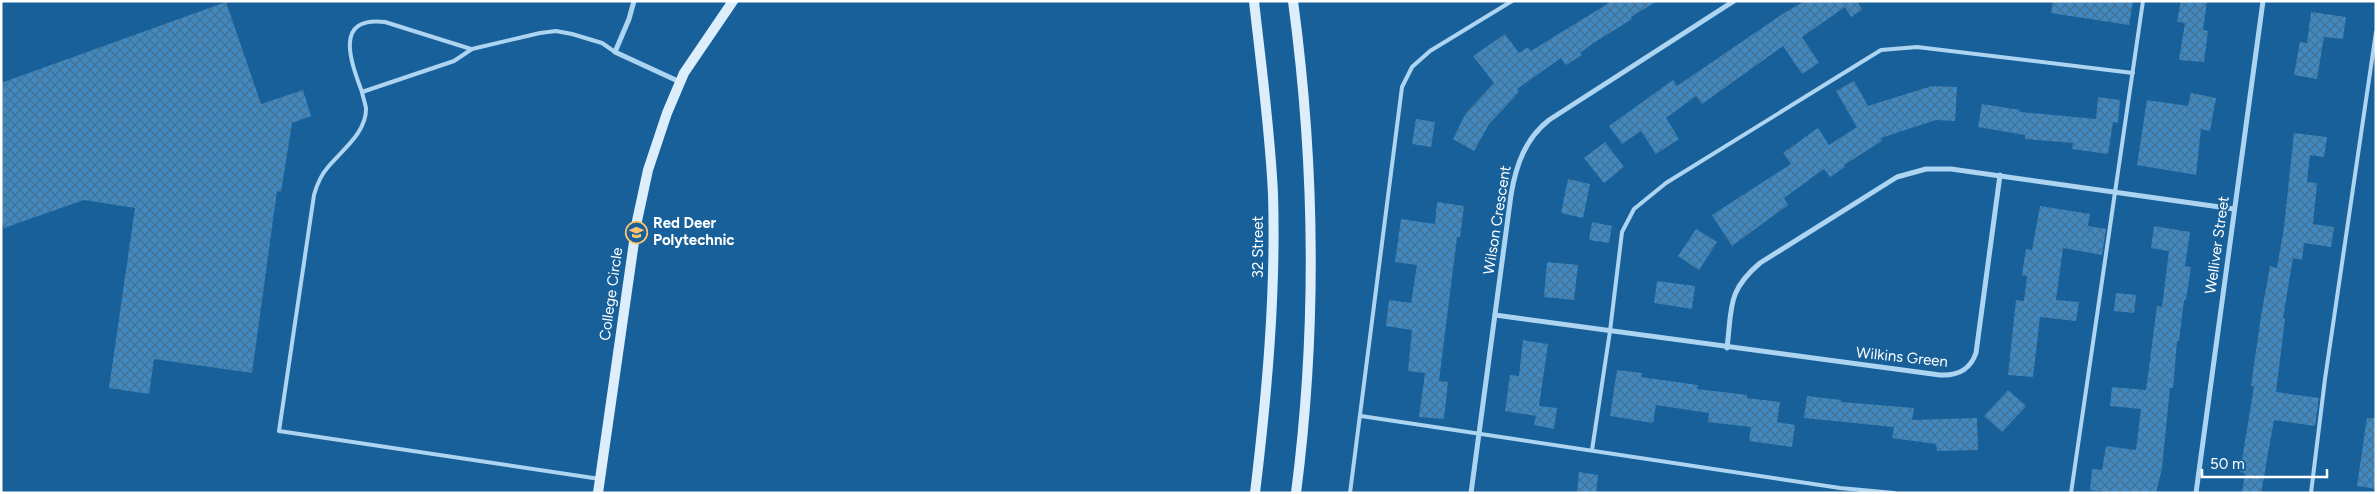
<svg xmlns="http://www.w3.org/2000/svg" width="2377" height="494" viewBox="0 0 2377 494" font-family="Figtree,sans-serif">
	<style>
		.building { fill: url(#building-cross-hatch) }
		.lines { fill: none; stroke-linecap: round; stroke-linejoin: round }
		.lane { stroke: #add4f1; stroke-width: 4 }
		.street { stroke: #add4f1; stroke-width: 5 }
		.secondary { stroke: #dceefc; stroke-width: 10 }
		.labels { text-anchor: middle; stroke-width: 4; stroke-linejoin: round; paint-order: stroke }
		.street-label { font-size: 15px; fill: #fff; stroke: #186099 }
		.poi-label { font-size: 15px; font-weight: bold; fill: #fff; stroke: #186099; text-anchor: start }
	</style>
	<defs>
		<pattern id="building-cross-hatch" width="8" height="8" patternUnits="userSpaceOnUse" patternTransform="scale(1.25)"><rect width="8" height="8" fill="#4189c0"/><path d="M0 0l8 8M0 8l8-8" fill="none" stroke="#457192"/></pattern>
	</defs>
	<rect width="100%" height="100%" fill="#186099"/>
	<g class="building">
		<polygon points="1612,1 1657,1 1631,17 1632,19 1592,44 1580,53 1582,55 1566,65 1561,58 1517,89 1519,92 1489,124 1474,151 1453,139 1466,113 1494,83 1473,56 1505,34 1519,53 1528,47 1531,51"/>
		<polygon points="1805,1 1857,1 1862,10 1851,17 1845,7 1802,37 1819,63 1802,74 1783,46 1702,104 1696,96 1666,118 1679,139 1656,154 1641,131 1622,144 1609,126 1673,80 1677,86 1784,13"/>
		<polygon points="2053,1 2133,1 2129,25 2051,13"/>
		<polygon points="2181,1 2207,1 2203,30 2208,31 2204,62 2179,60 2185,23 2177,22"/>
		<polygon points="226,2 261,104 303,90 311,116 292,123 281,192 277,191 252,373 154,359 149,394 109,388 135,208 84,200 4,228 1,220 1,83"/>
		<polygon points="2311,12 2346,17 2343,39 2324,37 2317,79 2294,75 2300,42 2307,43"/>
		<polygon points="1854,81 1868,106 1932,86 1957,87 1955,121 1936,120 1881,138 1882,141 1844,165 1845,167 1830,177 1824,169 1784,198 1788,205 1732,246 1712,215 1791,164 1783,153 1818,128 1829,145 1857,127 1836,91"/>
		<polygon points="2191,93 2216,98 2210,131 2201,129 2196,175 2137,165 2147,100 2188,106"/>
		<polygon points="2098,97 2120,100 2118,123 2113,122 2108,154 2072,149 2073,143 2025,139 2025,135 1978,127 1982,104 2020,110 2020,112 2096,119"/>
		<polygon points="1416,119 1435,122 1431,147 1412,144"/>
		<polygon points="2294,133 2327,137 2324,157 2310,155 2307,182 2317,183 2313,224 2334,227 2331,247 2304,243 2302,260 2293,258 2283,318 2285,319 2276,392 2319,398 2315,426 2274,420 2261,493 2242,493 2245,473 2240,472 2254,386 2251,386 2261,316 2270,266 2277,268 2284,227"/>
		<polygon points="1605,142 1624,167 1604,183 1584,158"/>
		<polygon points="1568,179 1590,184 1583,218 1561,213"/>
		<polygon points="1437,202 1464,206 1460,237 1457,237 1439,381 1448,382 1444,419 1419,417 1425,373 1408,371 1412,330 1386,326 1389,300 1411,303 1417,265 1395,262 1401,219 1435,224"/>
		<polygon points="2040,206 2090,214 2088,226 2106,229 2102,255 2063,248 2056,300 2079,302 2076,321 2040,317 2033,377 2008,375 2016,300 2024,301 2027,276 2022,275 2026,249 2032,250"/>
		<polygon points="1592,222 1612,226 1609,243 1589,240"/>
		<polygon points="2154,226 2190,232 2185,266 2191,267 2186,300 2184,300 2179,341 2177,341 2173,388 2170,388 2162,468 2156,493 2118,493 2090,490 2092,469 2102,470 2106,446 2136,450 2141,409 2110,406 2112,387 2146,390 2157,306 2162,307 2169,251 2151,248"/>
		<polygon points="1696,229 1717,242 1699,270 1678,256"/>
		<polygon points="1547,262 1578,265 1574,300 1544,297"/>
		<polygon points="1657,281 1695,286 1692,309 1654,303"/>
		<polygon points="2116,293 2136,295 2134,313 2114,311"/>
		<polygon points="1523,340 1548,344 1539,406 1557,408 1554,429 1534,425 1536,416 1505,411 1510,375 1519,376"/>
		<polygon points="1617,370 1642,373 1641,377 1698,385 1697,389 1747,395 1747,398 1780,402 1777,422 1795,425 1792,447 1749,441 1751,427 1708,422 1709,413 1656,405 1653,423 1610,416"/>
		<polygon points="2008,390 2026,406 2002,432 1984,416"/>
		<polygon points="1807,396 1841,400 1841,402 1914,408 1912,420 1977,418 1978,450 1937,451 1936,444 1892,438 1894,427 1804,418"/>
		<polygon points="2367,418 2376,418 2376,489 2357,486"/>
		<polygon points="1579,472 1598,475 1596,493 1577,493"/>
	</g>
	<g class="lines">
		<g class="lane">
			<path d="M362,92C351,62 333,16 385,22L471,49"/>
			<polyline points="1361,416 1840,488 1894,493"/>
			<polyline points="1592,450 1610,331 1622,232 1634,209 1666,183 1881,50 1917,47 2133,73"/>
			<path d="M600,479L279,431L314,195C317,184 321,175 328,167C342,150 367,132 366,108C365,103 363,97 362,92L454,61L472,49L540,33L556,31L572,34L602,43L615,52"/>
			<polyline points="1350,493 1402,87 1412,67 1430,51 1512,1"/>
			<polyline points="2071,493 2143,1"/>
			<polyline points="2311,493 2325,379 2376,32"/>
		</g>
		<g class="street">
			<polyline points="634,1 629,19 615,52 680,82"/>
			<path d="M1495,315L1940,375C1958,376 1970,370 1976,353L2000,175"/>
			<path d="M1727,348C1732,307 1727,291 1760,263L1897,177L1926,169H1951L2234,209"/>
			<path d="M1471,493L1511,195C1516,165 1525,139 1549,120L1734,1"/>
			<polyline points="2196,493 2263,1"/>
		</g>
		<g class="secondary">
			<path d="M1254,1C1261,65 1270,129 1273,194C1276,294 1267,393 1255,493"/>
			<path d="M1293,1C1315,164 1317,330 1296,493"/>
			<polyline points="598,493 637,221 648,170 667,113 684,73 733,1"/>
		</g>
	</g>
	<defs>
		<symbol id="university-ring" viewBox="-11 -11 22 22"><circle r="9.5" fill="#186099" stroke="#ffc36e" stroke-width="1.5"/><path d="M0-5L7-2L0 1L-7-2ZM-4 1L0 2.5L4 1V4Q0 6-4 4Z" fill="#ffc36e"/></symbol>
	</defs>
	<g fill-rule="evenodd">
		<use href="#university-ring" x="624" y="220" width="25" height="25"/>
	</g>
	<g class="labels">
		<g class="street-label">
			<text transform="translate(1497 220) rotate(-81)" y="5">Wilson Crescent</text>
			<text transform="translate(2217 245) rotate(-82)" y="5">Welliver Street</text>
			<text transform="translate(1258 247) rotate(-90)" y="5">32 Street</text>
			<text transform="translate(611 294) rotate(-82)" y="5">College Circle</text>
			<text transform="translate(1902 357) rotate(6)" y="5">Wilkins Green</text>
		</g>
		<g class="poi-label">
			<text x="653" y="228">Red Deer<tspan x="653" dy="17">Polytechnic</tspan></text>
		</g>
	</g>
	<rect width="2377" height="494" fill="none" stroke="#ffffff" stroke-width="5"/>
	<path d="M2202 469v8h125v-8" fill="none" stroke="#ffffff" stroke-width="2.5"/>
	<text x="2210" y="469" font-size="15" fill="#ffffff" stroke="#186099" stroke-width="4" paint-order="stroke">50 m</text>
</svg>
